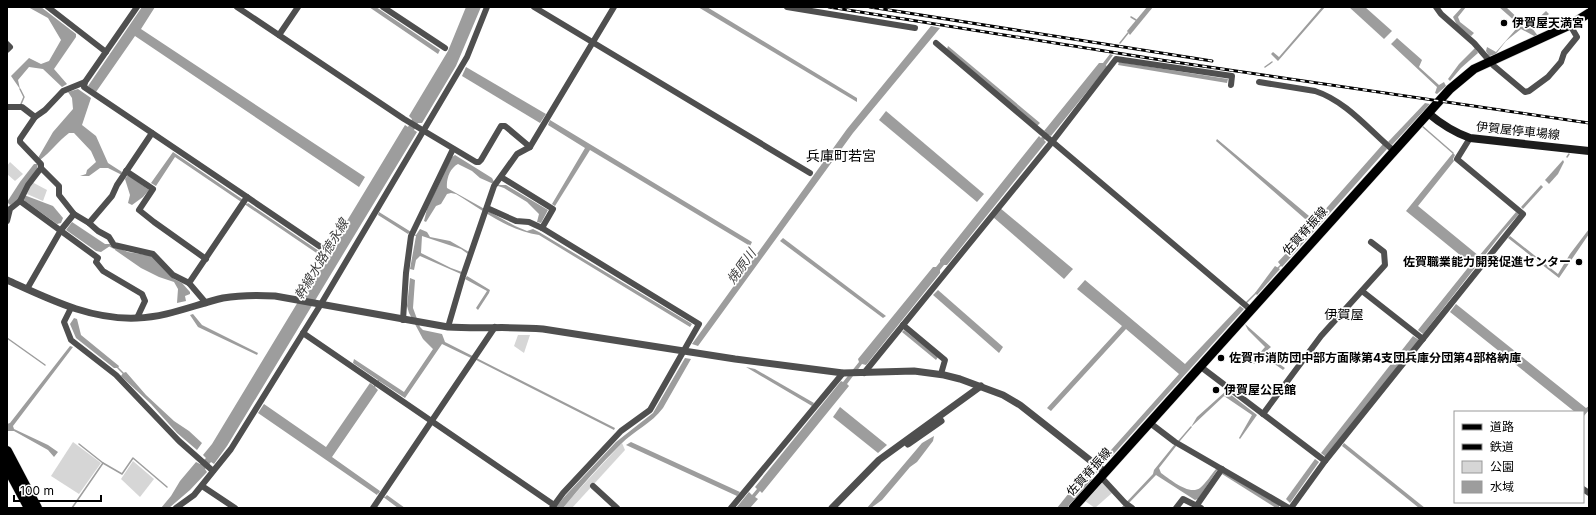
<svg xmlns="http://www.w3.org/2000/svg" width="1596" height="515" viewBox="0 0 1596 515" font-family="Inter,'Noto Sans JP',sans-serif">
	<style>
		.green { fill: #d6d6d6 }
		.water { fill: #9d9d9d }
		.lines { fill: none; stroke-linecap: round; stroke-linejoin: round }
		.stream { stroke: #9d9d9d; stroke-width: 1.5 }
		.primary-casing { stroke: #dbdbdb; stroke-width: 10 }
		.trunk-casing { stroke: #dbdbdb; stroke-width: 11 }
		.minor { stroke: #4f4f4f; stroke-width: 6 }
		.tertiary { stroke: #4f4f4f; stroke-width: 7 }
		.secondary { stroke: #1c1c1c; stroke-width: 8 }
		.primary { stroke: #000; stroke-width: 9 }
		.trunk { stroke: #000; stroke-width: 10 }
		.rail-casing { stroke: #000; stroke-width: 3 }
		.rail { stroke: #fff; stroke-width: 1.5; stroke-dasharray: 4.5; stroke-linecap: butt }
		.poi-dot { fill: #000; stroke: #fff; stroke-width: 1.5 }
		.labels { text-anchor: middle; stroke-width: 3.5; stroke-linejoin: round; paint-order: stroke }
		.poi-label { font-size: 12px; font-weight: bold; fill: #000; stroke: #fff; text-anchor: start }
		.street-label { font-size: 12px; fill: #000; stroke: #fff }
		.water-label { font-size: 13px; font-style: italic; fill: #3e3e3e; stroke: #fff }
		.neighbourhood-label { font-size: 13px; fill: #000; stroke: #fff }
		.quarter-label { font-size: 14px; fill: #000; stroke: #fff }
	</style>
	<rect width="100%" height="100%" fill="#fff"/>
	<g class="green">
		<polygon points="10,162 23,174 15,181 7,174 7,166"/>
		<polygon points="32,182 47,190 43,201 27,194"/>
		<polygon points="518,335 530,335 524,353 514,346"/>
		<polygon points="73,442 101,463 79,494 51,476"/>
		<polygon points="622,443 625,450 572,508 563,508 573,496"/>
		<polygon points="133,461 154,479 140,497 121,479"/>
		<polygon points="1102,482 1112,493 1095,508 1085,501"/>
	</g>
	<g class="water">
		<polygon points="28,7 41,7 76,34 76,37 54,69 67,84 62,87 43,69 29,67 18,80 20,89 11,76 29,58 41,64 49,61 61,40 48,18"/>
		<polygon points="142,7 155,7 141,29 365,177 359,187 135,36 96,92 88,86"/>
		<polygon points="369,7 376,7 440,50 438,54"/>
		<polygon points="466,7 481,7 456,66 422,123 418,123 414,130 417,132 227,446 214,464 211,462 205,469 207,472 190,490 169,508 161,508 171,496 180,481 196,462 200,464 206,458 203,455 212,444 405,125 408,127 412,119 409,116 448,51"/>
		<polygon points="698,7 707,7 857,98 857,102"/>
		<polygon points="1147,7 1153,7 1130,35 1127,31"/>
		<polygon points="1322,7 1325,7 1278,61 1271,54 1273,52 1279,57"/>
		<polygon points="1349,7 1365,7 1392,31 1384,39"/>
		<polygon points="1462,7 1466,7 1458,17 1460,22 1474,33 1471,36 1457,25 1453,17"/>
		<polygon points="1499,7 1506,7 1528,28 1546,11 1549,14 1532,28 1538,36 1536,37 1521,29 1506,41 1495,55 1489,56 1486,51 1487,47 1496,52 1517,28 1516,22"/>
		<polygon points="931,26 940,28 853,133 698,346 692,344 847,129"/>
		<polygon points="1397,38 1422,60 1419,67 1439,85 1444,82 1446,86 1437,94 1435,93 1437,87 1391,44"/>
		<polygon points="948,46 1040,123 1037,126 947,49"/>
		<polygon points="1475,48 1478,53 1461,68 1450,81 1448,79 1459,64"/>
		<polygon points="1110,54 1113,55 1106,65 1107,67 1051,136 1049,135 1044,140 1046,142 947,265 944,265 940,270 940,273 866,365 862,364 847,384 849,386 762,493 760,491 755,497 758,499 750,508 736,508 749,492 752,495 757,489 755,487 841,381 843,382 859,362 858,359 933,267 936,267 940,262 940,260 1039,136 1041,138 1046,132 1044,131 1099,63 1103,63"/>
		<polygon points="1119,62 1228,79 1227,83 1118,65"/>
		<polygon points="466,67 546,114 540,123 462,76"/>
		<path d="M78,89L91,98L82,125L96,136L108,163L122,172L121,174H120L108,168H100L89,176H80L86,174L87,170L96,162L91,151L74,133H69C58,141 51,152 40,160L38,158L53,132L73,109L72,98L68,92Z"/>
		<polygon points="1425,103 1430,104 1392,145 1388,142"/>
		<polygon points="886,111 984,194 977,202 879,120"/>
		<polygon points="550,120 752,242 750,246 590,150 555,206 552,204 585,148 548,125"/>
		<polygon points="1217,139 1315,221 1383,144 1387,149 1282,267 1278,262 1312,225 1216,141"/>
		<polygon points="173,152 242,199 242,200 247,204 248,203 319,251 318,254 175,157 156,186 151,183"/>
		<polygon points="1453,153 1455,155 1453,159 1454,161 1418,206 1479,256 1516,212 1519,214 1503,232 1423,334 1418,330 1471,264 1406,211"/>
		<path d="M455,155L492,178C495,185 499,185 506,185L548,210L541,223L537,222L539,214L527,202L504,188L498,186L480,178L472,171L458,164C450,168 446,179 447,188L515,226L527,231L533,229L539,232L692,324L690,327L539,235C509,231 482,210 456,194L451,193L447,194L441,204L436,206L426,222L424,221L427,209L452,157Z"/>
		<polygon points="1563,160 1564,162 1558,174 1549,184 1545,180"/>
		<polygon points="34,164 38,164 37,169 20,198 10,205 7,202 20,182"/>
		<polygon points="128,175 149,190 143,197 132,205 128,203 130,195 125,179"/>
		<polygon points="1541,185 1543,187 1523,209 1521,207"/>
		<polygon points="24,195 53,206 63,218 61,223 57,224 25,201 23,198"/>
		<polygon points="1000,208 1073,269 1064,279 993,217"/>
		<polygon points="379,212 416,235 420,229 427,232 430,237 450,241 469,252 468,254 461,249 422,236 421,253 451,268 462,272 461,274 420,256 416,260 414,270 410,269 416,236 409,233 408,234 378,215"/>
		<polygon points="72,222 105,244 111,244 110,246 101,252 96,251 66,230"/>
		<polygon points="1589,229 1589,234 1559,278 1508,238 1510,236 1558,274 1570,254"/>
		<polygon points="783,238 886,316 883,318 780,241"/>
		<polygon points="116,247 128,252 153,256 174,279 182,283 190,292 190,294 185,296 186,301 177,303 178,289 174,282 159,277 141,268 115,250"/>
		<polygon points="1275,266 1280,269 1257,295 1255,293"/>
		<polygon points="467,276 490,290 489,293 478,310 476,308 487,291 465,279"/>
		<polygon points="410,278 415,280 413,308 420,327 423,330 442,334 445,342 615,428 614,430 478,361 472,357 471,358 442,344 405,398 379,381 375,387 378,390 332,457 380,491 379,493 385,497 387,495 405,508 398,508 378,493 377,495 258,413 264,404 326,447 370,383 374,386 378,380 353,363 354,359 404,392 433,349 423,339 409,313 407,306"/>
		<polygon points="1085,280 1185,364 1240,306 1244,309 1110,458 1108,459 1092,478 1092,480 1067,508 1057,508 1069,493 1089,474 1092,474 1104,459 1103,459 1179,374 1126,329 1051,411 1047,408 1122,326 1077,289"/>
		<polygon points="938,290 1003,347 999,353 933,295"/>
		<polygon points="1456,304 1586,408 1589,406 1589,410 1583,417 1583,412 1575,412 1450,312"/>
		<polygon points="193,314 202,325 258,353 257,355 198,327 190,315"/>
		<polygon points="74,318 77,319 81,335 119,366 118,368 114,368 76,338 70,324"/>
		<polygon points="1245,324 1271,347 1264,353 1285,368 1283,370 1262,355 1254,364 1251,363 1265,347 1248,330"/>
		<polygon points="904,330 938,357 936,360 902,332"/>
		<polygon points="1413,336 1419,340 1326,457 1321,453"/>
		<polygon points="70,346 73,347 13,426 14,429 48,445 58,452 54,457 48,450 14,431 7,431 7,424 10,423"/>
		<path d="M685,358L691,359L663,408C652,423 634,431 621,444C601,464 581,486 563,508H555L566,495L616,442L653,413Z"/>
		<polygon points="746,367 755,369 814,403 812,406"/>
		<polygon points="126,372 146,395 174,421 189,431 202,443 197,450 177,433 151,404 121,376 123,373"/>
		<polygon points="1226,391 1257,415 1240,439 1239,438 1252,415 1224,396 1191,427 1197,417"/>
		<polygon points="840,407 887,445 878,453 833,417"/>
		<polygon points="934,436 933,441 917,462 910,467 882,500 871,508 867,508 922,443"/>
		<polygon points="631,442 740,492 737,496 626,445"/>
		<polygon points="1344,443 1425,508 1419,508 1342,446"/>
		<path d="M1175,444L1177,445L1159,468L1161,473C1170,479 1189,496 1200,488C1206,483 1211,475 1216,469H1218L1198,499L1195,500L1156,475L1128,504L1124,508H1121L1153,474L1154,470Z"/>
		<polygon points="1315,459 1319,462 1290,503 1286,499"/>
		<polygon points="1223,472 1279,505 1279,508 1276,508 1222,474"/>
	</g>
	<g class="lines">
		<g class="stream">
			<polyline points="1131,17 1136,20"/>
			<polyline points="1120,43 1128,33"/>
			<polyline points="1265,67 1272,62"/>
			<polyline points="20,89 24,97 21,104"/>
			<polyline points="1422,126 1453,153"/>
			<polyline points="1567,157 1569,154"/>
			<polyline points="110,246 116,249"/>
			<polyline points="1277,269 1281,265"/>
			<polyline points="1246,303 1256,293"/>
			<polyline points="7,338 45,365"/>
			<polyline points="118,368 123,373"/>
			<polyline points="1179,441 1191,427"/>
			<polyline points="79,444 103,463"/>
			<polyline points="72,508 103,463 122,474 133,458 167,487"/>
		</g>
		<defs>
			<polyline id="primary" points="1073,508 1450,89 1474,69 1570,25 1589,13"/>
			<g id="trunk">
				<polyline points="7,451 37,508"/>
				<polyline points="7,467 29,508"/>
			</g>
		</defs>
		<use href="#primary" class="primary-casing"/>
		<use href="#trunk" class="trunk-casing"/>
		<g class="minor">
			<polyline points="48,7 106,52"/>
			<polyline points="137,7 85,82 84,87 247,197 189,283 206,303"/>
			<polyline points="237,7 404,119 476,162 479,162 481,160 501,126 505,126 530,147 517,154 494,186 463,276 448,327"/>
			<polyline points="383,7 445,48"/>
			<polyline points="534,7 810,173"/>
			<polyline points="787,7 915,28"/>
			<polyline points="1436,7 1441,14 1474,43 1494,66 1525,92 1529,91 1548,77 1561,62 1564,53 1577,37 1570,25"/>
			<polyline points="279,35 298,7"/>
			<polyline points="936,43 1251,310"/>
			<polyline points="7,44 10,47 7,50"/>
			<path d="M1259,82L1315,91C1346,101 1369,130 1394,151"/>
			<polyline points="7,107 22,107 35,117 20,139 20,142 41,164 41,168 28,185 20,201 98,258 96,262 103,271 142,294 145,301 137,318"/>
			<polyline points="35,117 45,110 63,91 85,82"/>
			<polyline points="530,147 614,7"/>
			<polyline points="41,168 59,186 59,195 74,214 89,223 98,231 109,237 114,245 153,254 173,275 189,283"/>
			<polyline points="126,171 153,189 139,210 154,222 206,259"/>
			<polyline points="501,177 553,209 542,228"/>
			<polyline points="247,197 325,250"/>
			<polyline points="487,208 516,221 529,222 542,228 699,324 650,410 621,431 563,493 552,508"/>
			<polyline points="7,221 10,209 20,201"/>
			<polyline points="89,223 112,196 117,185 152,133"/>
			<polyline points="27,289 61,230 74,214"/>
			<polyline points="1362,291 1423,339"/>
			<polyline points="71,308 64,322 71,340 116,375 179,441 213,471"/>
			<polyline points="403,320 406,273 411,236 453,149"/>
			<polyline points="903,325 945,360 941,374"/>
			<polyline points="303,333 554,505"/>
			<polyline points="1201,367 1325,461"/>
			<polyline points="864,373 1052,142 1116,59 1232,76 1231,85"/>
			<polyline points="1263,414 1321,336 1385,265 1384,252 1371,242"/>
			<polyline points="1150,423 1175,442 1289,508"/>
			<polyline points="1101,477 1125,503 1132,508"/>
			<polyline points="202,486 235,508"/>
			<polyline points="593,486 617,508"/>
			<polyline points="1583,489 1589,493"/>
			<polyline points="1197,505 1222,469"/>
			<polyline points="176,508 194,495 231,449 321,304 467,57 487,7"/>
			<polyline points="373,508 495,327"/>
			<polyline points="731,508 843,373"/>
			<polyline points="1176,508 1183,499 1201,508"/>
			<polyline points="1291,508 1325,461 1523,214 1457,159 1470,138"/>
		</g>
		<g class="tertiary">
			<path d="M7,280C49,299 90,320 137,318C167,317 194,305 223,298C240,295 257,295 275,296L448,327C480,329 512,326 543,329L735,359L843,373L914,371L944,375L960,379L1003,395L1020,405L1105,472"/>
			<polyline points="908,444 941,421"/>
			<polyline points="832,508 879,460 981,386"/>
		</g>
		<path class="secondary" d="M1428,113C1441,124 1453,132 1470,138L1589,151"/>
		<use href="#primary" class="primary"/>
		<use href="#trunk" class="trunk"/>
		<defs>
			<g id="rail">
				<polyline points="829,7 1161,60 1589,123"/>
				<polyline points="870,7 1212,61"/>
			</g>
		</defs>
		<use href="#rail" class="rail-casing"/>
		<use href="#rail" class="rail"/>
	</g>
	<g class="poi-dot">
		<circle cx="1504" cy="23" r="4"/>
		<circle cx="1579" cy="262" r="4"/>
		<circle cx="1221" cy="358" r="4"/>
		<circle cx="1216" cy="390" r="4"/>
	</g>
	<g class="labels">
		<g class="poi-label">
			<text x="1512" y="27">伊賀屋天満宮</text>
			<text x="1571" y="266" text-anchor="end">佐賀職業能力開発促進センター</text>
			<text x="1229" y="362">佐賀市消防団中部方面隊第4支団兵庫分団第4部格納庫</text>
			<text x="1224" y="394">伊賀屋公民館</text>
		</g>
		<g class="street-label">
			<text transform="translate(1518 131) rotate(6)" y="4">伊賀屋停車場線</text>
			<text transform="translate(1305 231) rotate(-48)" y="4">佐賀脊振線</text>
			<text transform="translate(1089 472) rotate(-48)" y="4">佐賀脊振線</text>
		</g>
		<g class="water-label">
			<text transform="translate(321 259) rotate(-59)" y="5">幹線水路徳永線</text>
			<text transform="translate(741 266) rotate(-54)" y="5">焼原川</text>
		</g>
		<g class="neighbourhood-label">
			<text x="1344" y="319">伊賀屋</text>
		</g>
		<g class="quarter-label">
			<text x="841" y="161">兵庫町若宮</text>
		</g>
	</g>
	<rect width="1596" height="515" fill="none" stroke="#000000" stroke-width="16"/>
	<rect x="1454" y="411" width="130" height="92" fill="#ffffff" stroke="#999999"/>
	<rect x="1462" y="424" width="20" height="6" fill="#000000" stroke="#999999"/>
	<text x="1490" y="431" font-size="12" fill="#000000">道路</text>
	<rect x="1462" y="444" width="20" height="6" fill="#000000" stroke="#999999"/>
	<text x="1490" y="451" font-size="12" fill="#000000">鉄道</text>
	<rect x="1462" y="461" width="20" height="12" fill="#d6d6d6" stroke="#999999"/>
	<text x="1490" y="471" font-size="12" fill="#000000">公園</text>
	<rect x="1462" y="481" width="20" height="12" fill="#9d9d9d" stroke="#999999"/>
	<text x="1490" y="491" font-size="12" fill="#000000">水域</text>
	<path d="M14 495v6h87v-6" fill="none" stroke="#000000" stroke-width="2"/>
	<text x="20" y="495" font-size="12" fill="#000000" stroke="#ffffff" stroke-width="3" paint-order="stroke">100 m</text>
</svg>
